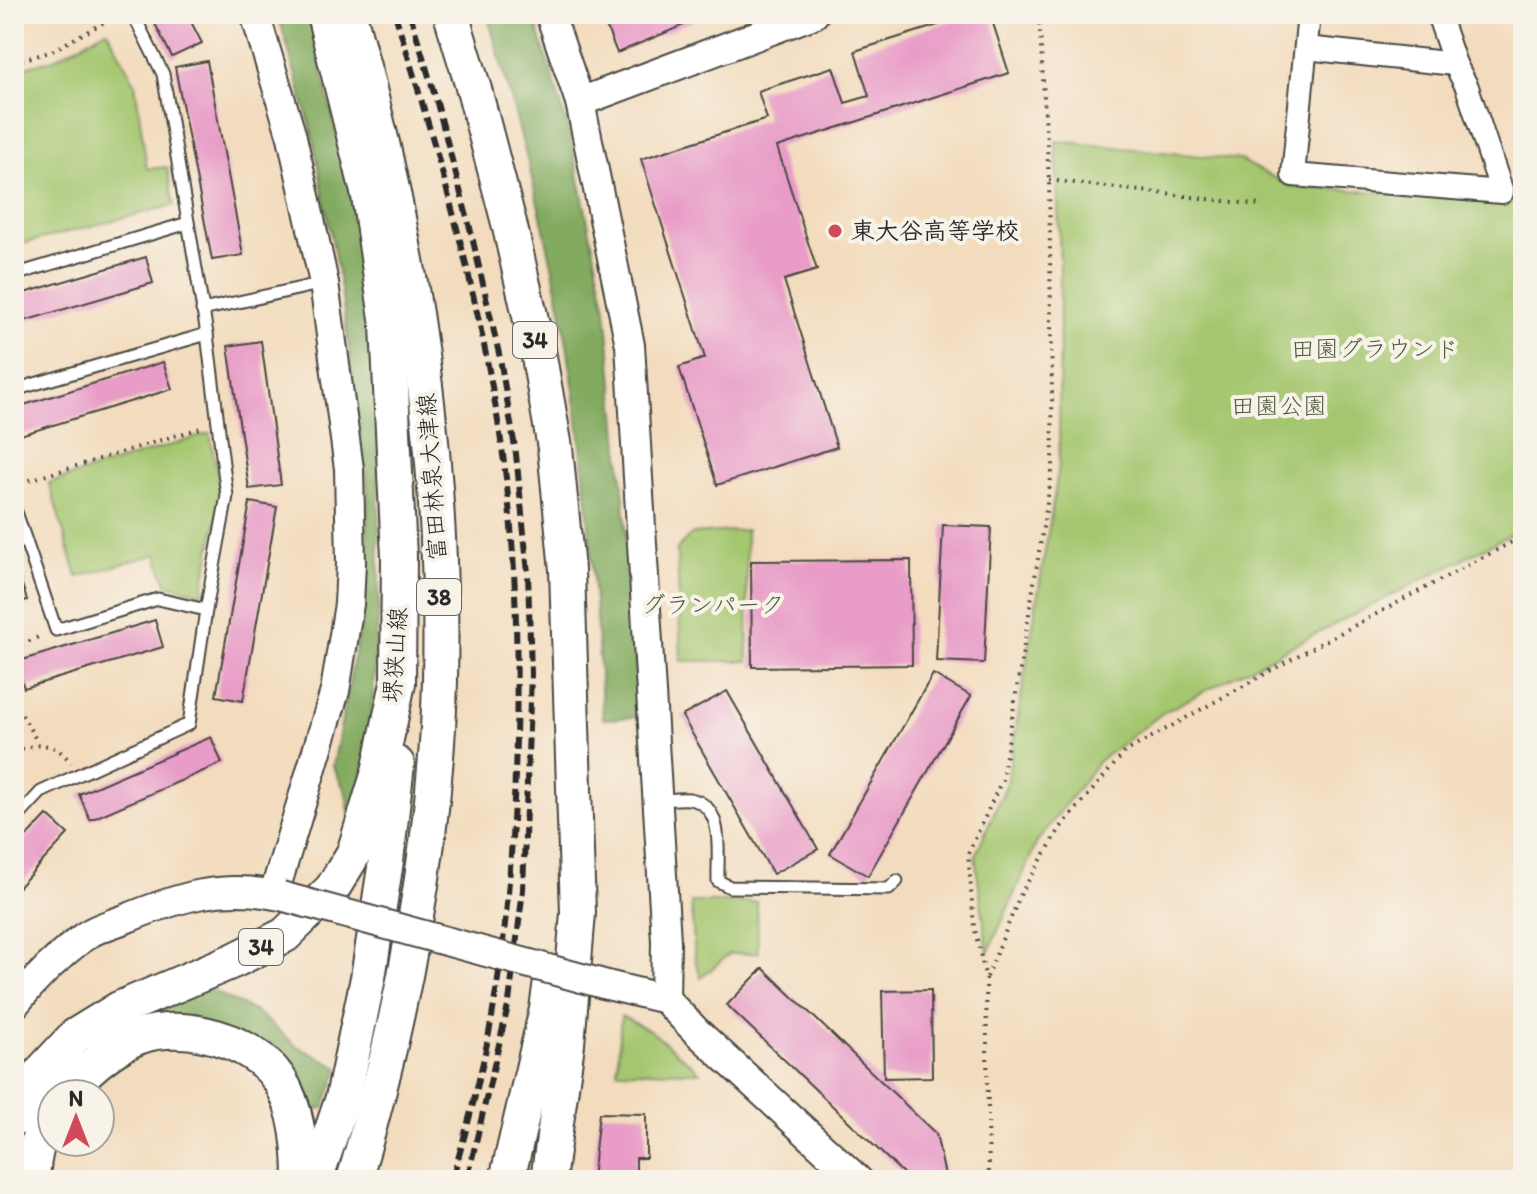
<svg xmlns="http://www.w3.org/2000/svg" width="1537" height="1194" viewBox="0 0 1537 1194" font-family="Itim,'Klee One',sans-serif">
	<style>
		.green { fill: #a4c66e; stroke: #68784c; stroke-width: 2 }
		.forest { fill: #83ab61; stroke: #576b46; stroke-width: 2 }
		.building { fill: #e89cc7 }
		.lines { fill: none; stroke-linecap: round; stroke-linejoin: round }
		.service-casing { stroke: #494641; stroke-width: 15 }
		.minor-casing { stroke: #494641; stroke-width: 26 }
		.tertiary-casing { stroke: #494641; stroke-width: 32 }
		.primary-casing { stroke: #494641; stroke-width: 38 }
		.path { stroke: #494641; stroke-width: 4; stroke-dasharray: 2 6; stroke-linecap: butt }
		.service { stroke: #fff; stroke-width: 11 }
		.minor { stroke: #fff; stroke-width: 22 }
		.tertiary { stroke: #fff; stroke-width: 28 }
		.primary { stroke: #fff; stroke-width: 34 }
		.rail { stroke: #2b2b2b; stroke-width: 6; stroke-dasharray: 12 6; stroke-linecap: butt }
		.tertiary-bridge-casing { stroke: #494641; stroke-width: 32; stroke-linecap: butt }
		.tertiary-bridge { stroke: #fff; stroke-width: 28 }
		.poi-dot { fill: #d1495b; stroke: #f7f3e8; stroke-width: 3 }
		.labels { text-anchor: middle; stroke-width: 8; stroke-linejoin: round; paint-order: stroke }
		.shield { fill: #f7f3e8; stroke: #686764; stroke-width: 2 }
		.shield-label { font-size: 22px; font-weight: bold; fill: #2b2b2b }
		.poi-label { font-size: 24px; font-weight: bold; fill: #2b2b2b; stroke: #f7f3e8; text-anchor: start }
		.park-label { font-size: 24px; fill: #4f5a3f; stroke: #f7f3e8 }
		.street-label { font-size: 24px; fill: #2b2b2b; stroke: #f7f3e8 }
	</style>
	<rect width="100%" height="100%" fill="#f7f3e8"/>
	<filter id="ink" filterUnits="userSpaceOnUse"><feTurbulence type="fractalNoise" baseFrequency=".0125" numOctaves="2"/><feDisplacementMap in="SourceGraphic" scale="16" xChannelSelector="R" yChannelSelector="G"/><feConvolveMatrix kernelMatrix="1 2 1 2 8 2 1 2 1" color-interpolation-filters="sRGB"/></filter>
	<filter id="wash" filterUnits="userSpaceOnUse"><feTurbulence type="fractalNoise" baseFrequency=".006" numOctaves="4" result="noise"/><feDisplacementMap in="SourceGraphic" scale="32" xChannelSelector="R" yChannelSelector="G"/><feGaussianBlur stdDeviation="1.8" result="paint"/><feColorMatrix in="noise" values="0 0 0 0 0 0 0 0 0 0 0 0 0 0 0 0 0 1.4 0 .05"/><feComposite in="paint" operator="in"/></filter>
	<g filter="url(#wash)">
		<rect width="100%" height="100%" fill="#f3dcbe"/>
		<g class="green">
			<polygon points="107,30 135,83 147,169 167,167 174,205 21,244 14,230 14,70 54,59"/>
			<polygon points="1056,141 1240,160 1290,186 1523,202 1523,528 1164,712 1099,761 1037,842 988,953 975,856 1007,783 1059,466 1060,265"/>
			<polygon points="210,433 221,496 202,594 166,584 157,554 77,577 49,483"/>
			<polygon points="746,530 748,661 681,661 677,549 692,534"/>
			<polygon points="691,902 757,902 758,953 729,954 701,978 695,959"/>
			<polygon points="621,1016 651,1031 700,1072 617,1071"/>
		</g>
		<g class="forest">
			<polygon points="278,14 309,14 371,286 378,414 379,601 370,744 350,818 346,793 333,766 365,600 368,494 341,289 312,132"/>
			<path d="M487,14H533L569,131L606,309L624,499L639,717L603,719C594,584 586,448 562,315C543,213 516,113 487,14Z"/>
			<polygon points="205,987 258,1013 295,1045 339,1068 324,1108 307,1110 284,1066 117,1032 139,1008"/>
		</g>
		<g id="blocks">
			<g class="building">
				<polygon points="150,14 187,14 202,43 172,57"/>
				<polygon points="601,14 702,14 703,17 617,53"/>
				<polygon points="973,14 990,14 1009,73 777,147 817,270 784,280 837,447 717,485 679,367 705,358 641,159 767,119 758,91 833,67 845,103 869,96 855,51"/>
				<polygon points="207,61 243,255 212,260 175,67"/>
				<polygon points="146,257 153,283 14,324 14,296"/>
				<polygon points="261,341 281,485 249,489 228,346"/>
				<polygon points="163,362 172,389 14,437 14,408"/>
				<polygon points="250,502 277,507 243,701 216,696"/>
				<polygon points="943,525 991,527 984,663 936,661"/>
				<polygon points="14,560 27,600 14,604"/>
				<polygon points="911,560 912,665 752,667 751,561"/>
				<polygon points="155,620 163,647 24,688 16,662"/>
				<polygon points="933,674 971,696 868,876 830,854"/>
				<polygon points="727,691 818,849 773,874 682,716"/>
				<polygon points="211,737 222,763 90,820 79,794"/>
				<polygon points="47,815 68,834 14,892 14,850"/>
				<polygon points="763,968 936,1134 946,1180 910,1180 727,1005"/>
				<polygon points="931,990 932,1077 884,1078 882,991"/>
				<polygon points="599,1113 646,1114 646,1158 636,1158 636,1180 592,1180"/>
			</g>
		</g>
	</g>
	<g filter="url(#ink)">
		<use href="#blocks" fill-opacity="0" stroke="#494641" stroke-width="2"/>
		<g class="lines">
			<defs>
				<g id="service">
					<polyline points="14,275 188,223"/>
					<polyline points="202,310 324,283"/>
					<polyline points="14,390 207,334"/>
					<polyline points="14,506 56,630 158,599 206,610"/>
					<path d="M658,800C668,800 680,798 690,799C726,806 717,853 718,881L730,887L889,889L897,881"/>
					<polyline points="14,821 41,792 189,724 206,610 227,496 207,334 163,74 133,14"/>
				</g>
				<g id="minor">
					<polyline points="1309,14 1293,175 1502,192 1467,87 1455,64 1438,14"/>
					<polyline points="1306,48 1455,64"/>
				</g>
				<g id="tertiary">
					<polyline points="255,14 292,137 324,283 349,469 351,563 349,604 335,691 274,894"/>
					<polyline points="550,14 580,102 630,345 666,941 665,999"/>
					<polyline points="580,102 814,14"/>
					<polyline points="607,985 665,999 696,1031 858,1180"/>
					<path d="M14,1005C35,979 58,956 85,936C96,928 112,924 125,919C179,897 221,883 281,896"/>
				</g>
				<g id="primary">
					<polyline points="451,14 475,93 509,223 538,351 555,448 567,570 578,913 567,1044 548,1180"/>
					<path d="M351,22C411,235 445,457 440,680C436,844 401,1023 354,1180"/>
					<path d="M65,1094C83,1073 106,1052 131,1040C173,1019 241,1036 272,1070C297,1098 301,1144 301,1180"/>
					<polyline points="14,1119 21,1101 45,1068 75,1036 119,1009 235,960 285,935 332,889 354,853 379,772 398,683 399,557 388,325 369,196 324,14"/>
					<path d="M32,1180C33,1156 38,1133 52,1113"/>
					<polyline points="315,1180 343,1098 368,978 386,861 397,764"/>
					<polyline points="507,1180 547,1009 552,973"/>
				</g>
			</defs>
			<use href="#service" class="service-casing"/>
			<use href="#minor" class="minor-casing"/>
			<use href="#tertiary" class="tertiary-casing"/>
			<use href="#primary" class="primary-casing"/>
			<g class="path">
				<polyline points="1522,14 1523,16"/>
				<polyline points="14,62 50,52 117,15"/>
				<polyline points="1049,180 1259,205"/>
				<polyline points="14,485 204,427"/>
				<polyline points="14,648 43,635"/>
				<polyline points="14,701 38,743"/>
				<path d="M14,752C38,743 54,740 71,763"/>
				<polyline points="987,977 1021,893 1061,827 1125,752 1297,656 1523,536"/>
				<polyline points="989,1180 986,979 974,926 968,854 1002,780 1053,466 1049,180 1039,14"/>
			</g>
			<use href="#service" class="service"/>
			<use href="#minor" class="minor"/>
			<use href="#tertiary" class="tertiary"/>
			<use href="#primary" class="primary"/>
			<g class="rail">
				<path d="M395,14C440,158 482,305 503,455C516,548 518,644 516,738C514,825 509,912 495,998C486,1059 469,1121 452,1180"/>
				<polyline points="410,14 437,103 471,232 500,358 516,454 528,573 531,674 523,890 509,1002 467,1180"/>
			</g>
			<defs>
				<polyline id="tertiary-bridge" points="281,896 607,985"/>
			</defs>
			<use href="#tertiary-bridge" class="tertiary-bridge-casing"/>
			<use href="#tertiary-bridge" class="tertiary-bridge"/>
		</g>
	</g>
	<circle class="poi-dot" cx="835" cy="231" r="8"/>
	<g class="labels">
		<g class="shield">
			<rect x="513" y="322" width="44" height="36" rx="6"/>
			<rect x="417" y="579" width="44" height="36" rx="6"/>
			<rect x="239" y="929" width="44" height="36" rx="6"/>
		</g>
		<g class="shield-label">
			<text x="535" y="348">34</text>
			<text x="439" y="605">38</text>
			<text x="261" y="955">34</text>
		</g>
		<g class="poi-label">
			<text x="851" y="239">東大谷高等学校</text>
		</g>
		<g class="park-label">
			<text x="1375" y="357">田園グラウンド</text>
			<text x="1279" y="414">田園公園</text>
			<text x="713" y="613">グランパーク</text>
		</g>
		<g class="street-label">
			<text transform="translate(432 477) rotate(-94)" y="8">富田林泉大津線</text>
			<text transform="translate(395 655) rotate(-86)" y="8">堺狭山線</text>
		</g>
	</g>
	<rect width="1537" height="1194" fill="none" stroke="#f7f3e8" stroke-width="48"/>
	<g transform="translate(76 1118)"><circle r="38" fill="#f7f3e8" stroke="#a5a39c" stroke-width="2"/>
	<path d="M0-6L14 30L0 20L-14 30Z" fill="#d1495b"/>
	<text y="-12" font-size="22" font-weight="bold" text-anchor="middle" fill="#2b2b2b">N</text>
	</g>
</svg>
